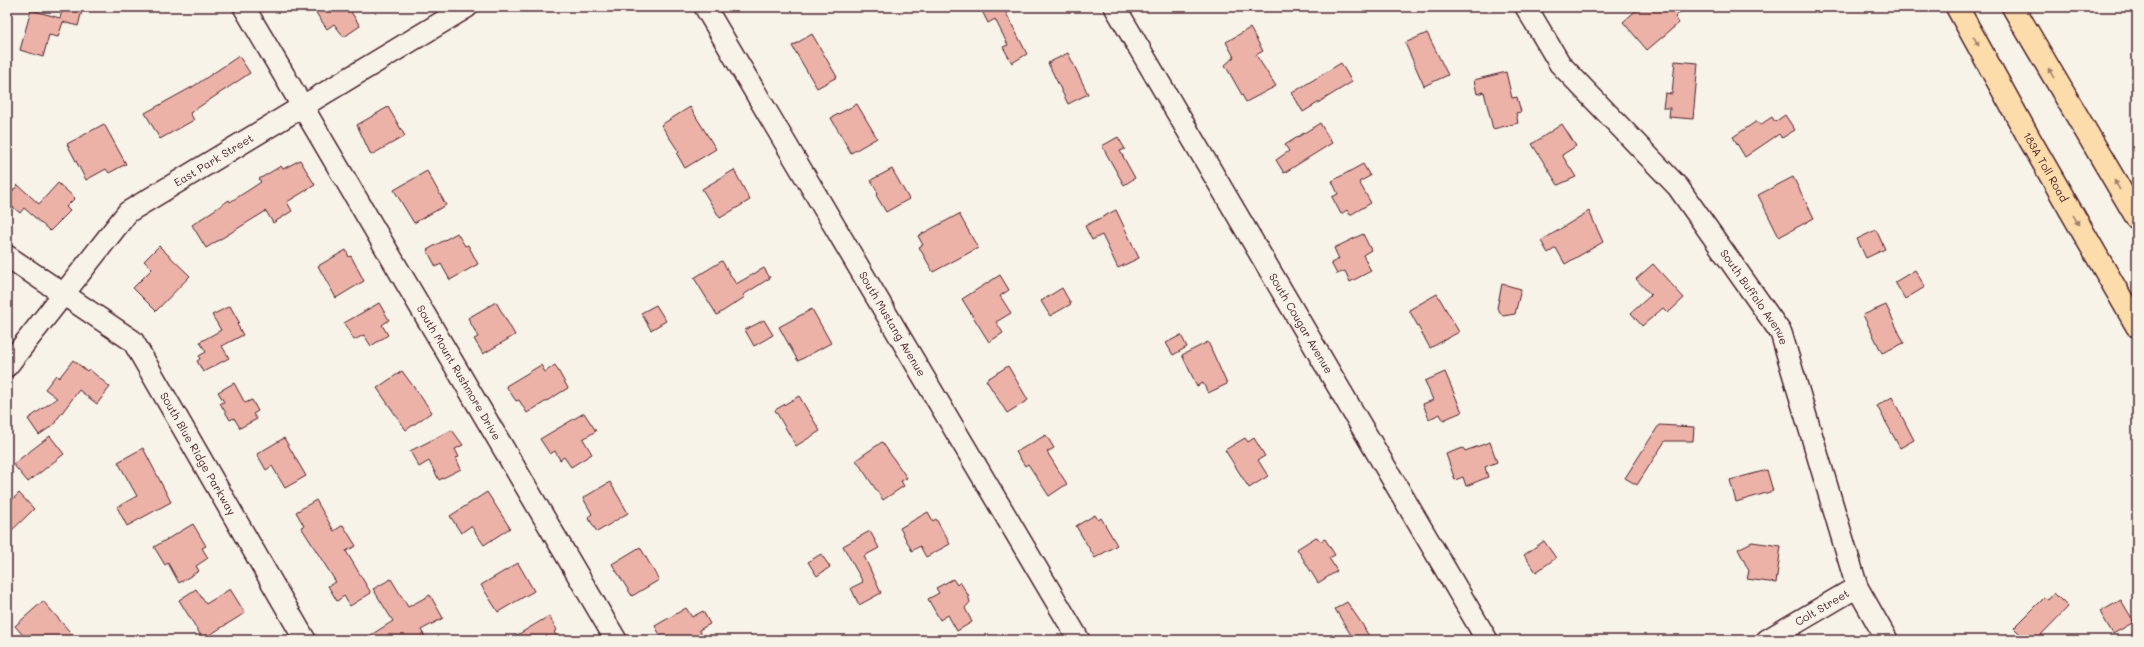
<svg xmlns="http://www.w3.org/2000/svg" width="2144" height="647" viewBox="0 0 2144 647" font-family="Mali,sans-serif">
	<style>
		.building { fill: #ecb2a8; stroke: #4a1f2b }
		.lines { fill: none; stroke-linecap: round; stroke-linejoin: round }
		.minor-casing { stroke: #4a1f2b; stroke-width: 24 }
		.highway-casing { stroke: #4a1f2b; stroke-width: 25 }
		.minor { stroke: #f7f3e8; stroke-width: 21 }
		.highway { stroke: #fddcac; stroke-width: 22 }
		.oneway { fill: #a47e6c }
		.labels { text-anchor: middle; stroke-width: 3; stroke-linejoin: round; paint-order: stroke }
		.street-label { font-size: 11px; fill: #4a1f2b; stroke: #f7f3e8 }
	</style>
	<rect width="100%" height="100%" fill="#f7f3e8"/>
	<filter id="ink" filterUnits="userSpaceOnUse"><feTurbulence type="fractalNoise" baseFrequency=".025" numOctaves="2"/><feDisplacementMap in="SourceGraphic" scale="8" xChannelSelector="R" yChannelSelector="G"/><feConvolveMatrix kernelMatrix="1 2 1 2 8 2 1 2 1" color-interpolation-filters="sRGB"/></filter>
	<g filter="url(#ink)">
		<g class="building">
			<polygon points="63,7 83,7 78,26 63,22 58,37 49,35 43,57 20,50 31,10 60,18"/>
			<polygon points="312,7 348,7 360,26 344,37 334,24 327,29"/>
			<polygon points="980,7 1017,7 1006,13 1027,54 1012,63 1003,47 1008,45 995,19 988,23"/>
			<polygon points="1640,7 1686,7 1675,17 1679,23 1647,50 1623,22"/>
			<polygon points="1250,28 1263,51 1256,55 1276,86 1246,102 1225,65 1234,57 1226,42"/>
			<polygon points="1427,33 1448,75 1424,86 1405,43"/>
			<polygon points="812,34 837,77 817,88 792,46"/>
			<polygon points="1068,53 1088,94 1068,104 1048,63"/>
			<polygon points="239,56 250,73 190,113 194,120 160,139 145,113 194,86"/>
			<polygon points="1675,61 1698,63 1693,119 1669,117 1670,108 1663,108 1665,93 1672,94"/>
			<polygon points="1341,63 1352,82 1303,112 1292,93"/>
			<polygon points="1506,72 1512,98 1517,97 1521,112 1516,113 1518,123 1493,129 1484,92 1477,94 1474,80"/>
			<polygon points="857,104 877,138 851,153 831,118"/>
			<polygon points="388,107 405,136 371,155 357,125"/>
			<polygon points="690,107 716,149 685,168 677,154 679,152 661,125"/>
			<polygon points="1785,115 1795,130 1782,138 1779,134 1745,157 1733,137 1757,121 1760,125 1772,117 1775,122"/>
			<polygon points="1320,123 1332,143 1284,173 1276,160 1289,151 1285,145"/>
			<polygon points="104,124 126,164 109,173 106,169 86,180 67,144"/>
			<polygon points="1562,124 1576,146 1562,155 1576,177 1558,185 1532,144"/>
			<polygon points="1118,137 1125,149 1120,151 1135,178 1124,185 1102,146"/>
			<polygon points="300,160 315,185 287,202 292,211 273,223 266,211 206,248 192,225 229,200 230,202 252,188 261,182 259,179 281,166 283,169"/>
			<polygon points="1363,164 1370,176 1359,182 1371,203 1350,215 1347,210 1341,214 1332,197 1338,194 1332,181"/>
			<polygon points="892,169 909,199 886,212 876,195 878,193 871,180"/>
			<polygon points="734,170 750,200 720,218 702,189"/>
			<polygon points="427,171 446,205 414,223 394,190"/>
			<polygon points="1793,177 1814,218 1779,237 1758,195"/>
			<polygon points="58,183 75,198 66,207 70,211 50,231 24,208 20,213 7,202 7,197 18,185 39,204"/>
			<polygon points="1116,210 1139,258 1118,268 1102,235 1092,240 1085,226"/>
			<polygon points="1589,211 1603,242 1565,264 1556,248 1548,253 1541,241"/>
			<polygon points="959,214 978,248 933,272 919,247 923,245 918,236"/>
			<polygon points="1876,230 1885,249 1866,258 1857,239"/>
			<polygon points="457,233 465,246 468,245 478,264 450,280 441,264 436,267 427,250"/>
			<polygon points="1363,234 1371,250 1363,255 1371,271 1350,282 1345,271 1337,274 1331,263 1339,259 1334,248"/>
			<polygon points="159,246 190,276 156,311 133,288 152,269 144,261"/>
			<polygon points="346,250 349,257 351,256 364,281 336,298 318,266"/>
			<polygon points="722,261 736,284 764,268 770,278 743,295 745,297 717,315 694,278"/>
			<polygon points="1653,264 1684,298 1668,313 1663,308 1642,326 1631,313 1651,295 1636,279"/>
			<polygon points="1915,270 1925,287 1905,299 1895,282"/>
			<polygon points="1000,275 1009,290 1000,296 1011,313 996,322 1003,333 989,342 962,299"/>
			<polygon points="1502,284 1521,289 1515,314 1503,316 1497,308"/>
			<polygon points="1062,288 1071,304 1050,316 1041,301"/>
			<polygon points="1437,294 1459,332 1430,348 1409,310"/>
			<polygon points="496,302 515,335 483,354 474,339 478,337 468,318"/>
			<polygon points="379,303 389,320 382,325 388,335 371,346 364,335 354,340 344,323"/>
			<polygon points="656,305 666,321 651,330 641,313"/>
			<polygon points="1886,305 1904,343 1882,353 1863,315"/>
			<polygon points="230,306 239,322 237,324 243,335 222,346 229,358 203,372 197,361 200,359 199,356 206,352 200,342 221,330 212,315"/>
			<polygon points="812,309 831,343 798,361 779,327"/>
			<polygon points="764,320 773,335 754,346 745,330"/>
			<polygon points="1181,335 1187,347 1173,355 1166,343"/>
			<polygon points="1208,342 1227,384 1208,393 1203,383 1197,386 1182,355"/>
			<polygon points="73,360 87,371 89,369 110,387 97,404 79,390 55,422 56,423 39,435 28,419 57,398 45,389 56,375 59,378"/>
			<polygon points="541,365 545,372 555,365 568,388 527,413 519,400 516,401 506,386"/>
			<polygon points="1008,366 1028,400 1007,413 986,380"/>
			<polygon points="402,371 432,412 406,430 377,388"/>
			<polygon points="1445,372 1462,412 1443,420 1440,414 1429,419 1423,404 1433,400 1425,381"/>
			<polygon points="234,383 245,403 252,400 258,411 253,414 257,419 240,428 234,418 230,420 220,403 224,402 218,392"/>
			<polygon points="799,396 820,431 796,446 775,410"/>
			<polygon points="1892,397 1914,440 1900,448 1877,406"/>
			<polygon points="584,413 596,431 583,439 592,454 571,467 564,457 560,460 555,451 550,454 540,439"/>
			<polygon points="1659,425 1694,427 1693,441 1665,441 1637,485 1625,478"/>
			<polygon points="452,430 463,445 455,449 459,457 456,458 461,469 439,480 429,461 419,467 410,451"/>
			<polygon points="1046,435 1054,448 1047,452 1067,484 1049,496 1028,464 1025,466 1016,452"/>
			<polygon points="50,436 64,454 28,482 13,464"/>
			<polygon points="284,438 306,476 285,488 272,466 266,470 257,454"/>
			<polygon points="1245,438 1248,442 1254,438 1265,456 1258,460 1268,476 1249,488 1225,450"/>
			<polygon points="882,442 907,478 901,481 904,486 883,500 856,460"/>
			<polygon points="1490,442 1497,462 1485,467 1488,477 1466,486 1463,477 1455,480 1446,454 1463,448 1465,451"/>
			<polygon points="143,448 171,502 127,526 117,507 137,496 118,462"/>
			<polygon points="1767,470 1773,491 1736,502 1730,480"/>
			<polygon points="610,482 628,513 597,532 588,517 592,514 583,498"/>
			<polygon points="487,492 510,528 484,545 471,526 461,533 450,516"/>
			<polygon points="19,493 34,509 7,535 7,505"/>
			<polygon points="316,500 334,531 343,525 356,546 346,551 371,593 350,606 344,596 337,601 328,586 336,582 301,527 304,526 296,512"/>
			<polygon points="928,512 933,521 936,519 950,544 926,557 920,546 912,551 900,528"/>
			<polygon points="1095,515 1098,520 1101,518 1117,545 1095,558 1076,526"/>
			<polygon points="193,524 206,546 202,548 208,558 196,566 199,571 179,583 168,563 165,565 154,547"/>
			<polygon points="870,531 879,548 864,556 881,593 859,605 851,588 863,582 843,546"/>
			<polygon points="1316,537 1321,541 1325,539 1335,555 1329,558 1337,571 1318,583 1297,549"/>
			<polygon points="1544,541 1556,558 1536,572 1524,555"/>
			<polygon points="1752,542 1781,546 1776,583 1747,579 1749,571 1738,549"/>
			<polygon points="640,547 659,580 632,596 612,564"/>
			<polygon points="821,554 830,567 817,576 808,562"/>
			<polygon points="518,563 534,591 498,612 481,585"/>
			<polygon points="391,579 408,607 430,595 443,618 421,630 427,640 363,640 393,621 373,589"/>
			<polygon points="953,579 957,585 960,582 968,595 970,602 965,608 972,622 957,631 948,615 940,620 928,599 939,593 936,588"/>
			<polygon points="196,589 206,604 230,589 245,613 203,639 179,600"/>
			<polygon points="2054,593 2068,607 2036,640 2026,640 2014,628 2045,597 2048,600"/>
			<polygon points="2121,600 2134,622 2113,634 2100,612"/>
			<polygon points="43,601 77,640 27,640 15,626"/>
			<polygon points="1347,602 1362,624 1371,640 1354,640 1335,609"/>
			<polygon points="686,608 692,617 703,611 710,624 699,630 705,640 663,640 655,626"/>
			<polygon points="549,616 557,630 554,632 559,640 509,640"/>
		</g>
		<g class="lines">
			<defs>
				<g id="minor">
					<path id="s1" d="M244,7L616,640"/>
					<path id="s2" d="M705,7L1079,640"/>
					<path id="s3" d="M1115,7L1487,640"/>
					<path id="s4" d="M1526,7L1560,64L1678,187L1781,333L1857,587L1887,640"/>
					<path id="s5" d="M7,256L133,341L305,640"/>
					<path id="s6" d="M7,366L128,212L467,7"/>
					<path id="s7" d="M1767,640L1857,587"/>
				</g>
				<g id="highway">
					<path id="s8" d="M1957,7L2029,138L2137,326"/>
					<polyline points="2013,7 2137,218"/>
				</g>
			</defs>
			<use href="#minor" class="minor-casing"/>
			<use href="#highway" class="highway-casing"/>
			<use href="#minor" class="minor"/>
			<use href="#highway" class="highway"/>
		</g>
		<defs><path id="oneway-solid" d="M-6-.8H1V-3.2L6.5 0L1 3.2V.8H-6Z"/></defs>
		<g class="oneway">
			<use href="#oneway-solid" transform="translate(1976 41) rotate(61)"/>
			<use href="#oneway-solid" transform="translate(2051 73) rotate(-120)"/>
			<use href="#oneway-solid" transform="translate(2117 185) rotate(-120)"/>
			<use href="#oneway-solid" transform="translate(2076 220) rotate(60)"/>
		</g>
	</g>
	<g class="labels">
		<g class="street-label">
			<text dy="4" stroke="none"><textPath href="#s6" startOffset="296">East Park Street</textPath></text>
			<text dy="4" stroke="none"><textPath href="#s8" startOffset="183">183A Toll Road</textPath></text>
			<text dy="4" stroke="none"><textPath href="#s4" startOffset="371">South Buffalo Avenue</textPath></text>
			<text dy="4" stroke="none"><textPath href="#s3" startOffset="367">South Cougar Avenue</textPath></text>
			<text dy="4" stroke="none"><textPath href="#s2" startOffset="368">South Mustang Avenue</textPath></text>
			<text dy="4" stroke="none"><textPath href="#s1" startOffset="424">South Mount Rushmore Drive</textPath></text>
			<text dy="4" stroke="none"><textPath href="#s5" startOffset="282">South Blue Ridge Parkway</textPath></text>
			<text dy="4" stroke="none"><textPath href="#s7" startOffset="64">Colt Street</textPath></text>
		</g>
	</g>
	<rect width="2144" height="647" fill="none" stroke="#f7f3e8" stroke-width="24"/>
	<rect x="12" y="12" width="2120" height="623" fill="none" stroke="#4a1f2b" stroke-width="1.5" filter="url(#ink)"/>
</svg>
